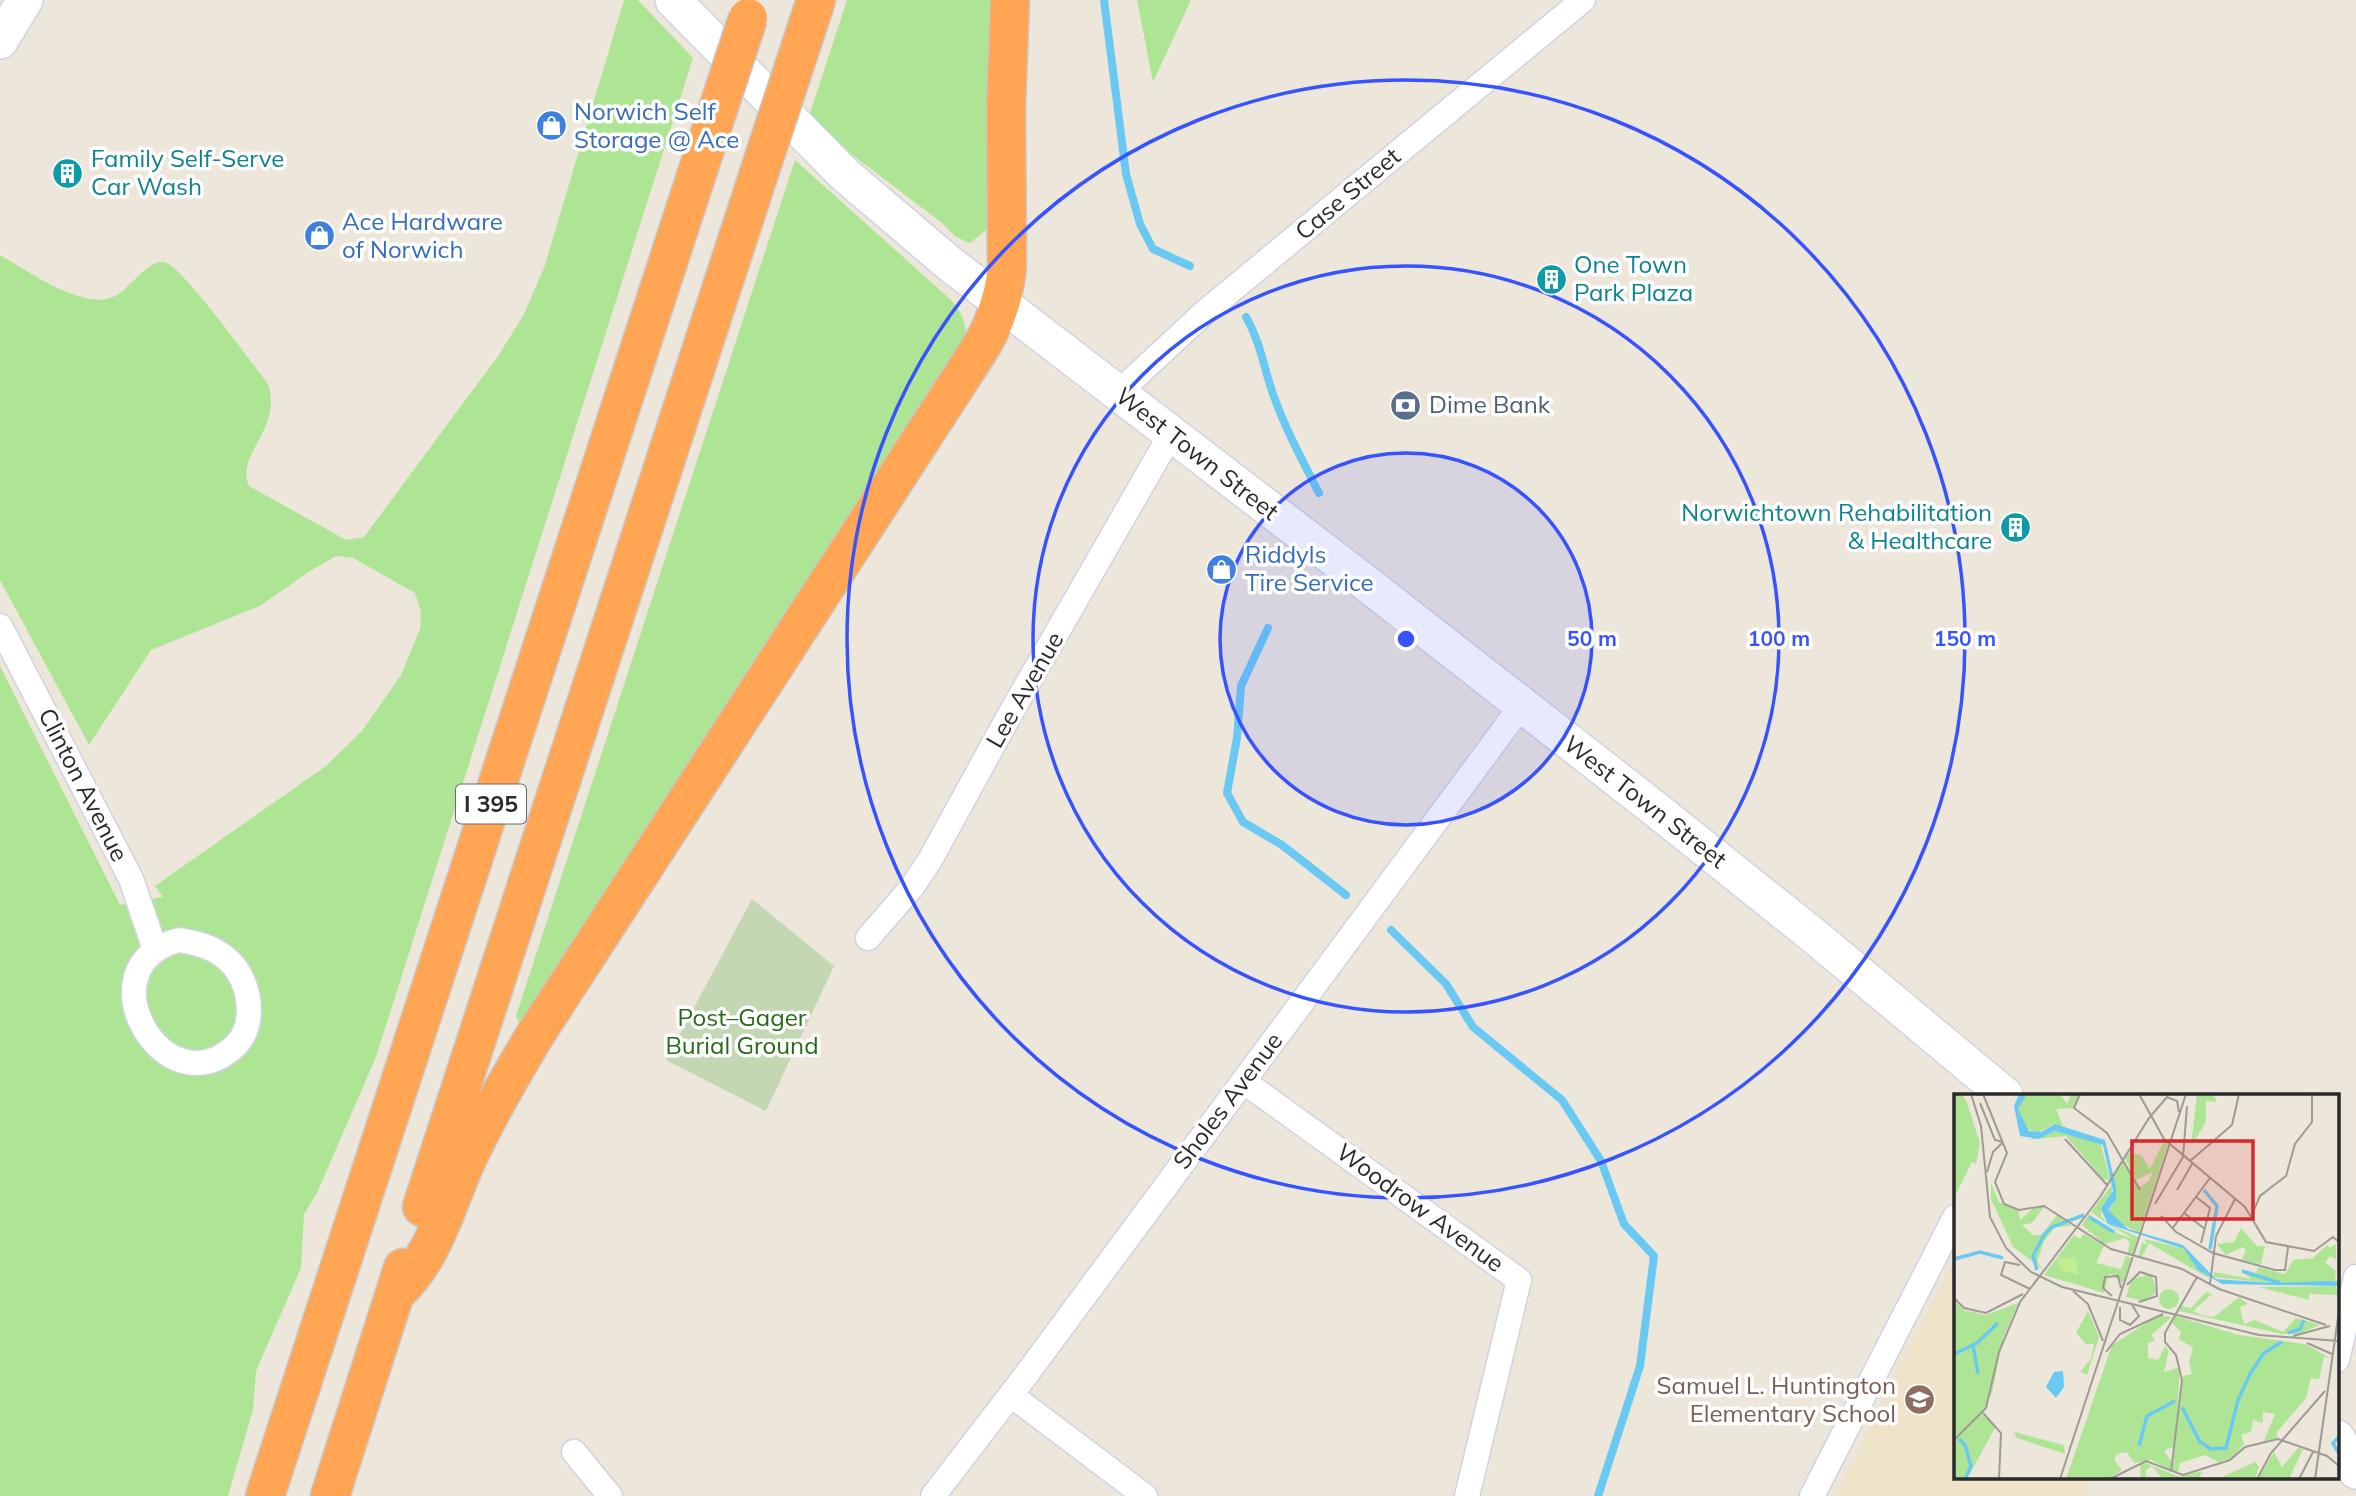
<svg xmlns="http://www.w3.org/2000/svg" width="2356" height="1496" viewBox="0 0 2356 1496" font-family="Mulish,sans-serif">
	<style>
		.education { fill: #efe4ca }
		.green { fill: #aee595 }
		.cemetery { fill: #c2d7b2 }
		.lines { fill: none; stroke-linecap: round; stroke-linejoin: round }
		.stream { stroke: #6ac9f3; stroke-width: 8 }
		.street-casing { stroke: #d0d3e3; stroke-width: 27 }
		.secondary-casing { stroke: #d0d3e3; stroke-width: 38 }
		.highway-casing { stroke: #c8c8c8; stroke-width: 41 }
		.street { stroke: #fff; stroke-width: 24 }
		.secondary { stroke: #fff; stroke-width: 35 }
		.highway { stroke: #ffa554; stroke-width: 38 }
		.highway-bridge-casing { stroke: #c8c8c8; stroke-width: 41; stroke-linecap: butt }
		.highway-bridge { stroke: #ffa554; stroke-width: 38 }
		.ring { fill: none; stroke: #3653ff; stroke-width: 3.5 }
		.labels { text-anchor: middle; stroke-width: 7; stroke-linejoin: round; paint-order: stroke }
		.shield { fill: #fff; stroke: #6a6a6a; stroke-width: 2 }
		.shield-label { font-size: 23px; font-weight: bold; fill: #2a2a2a }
		.shop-label { font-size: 24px; fill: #366cbe; stroke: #fff; text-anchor: start }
		.culture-label { font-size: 24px; fill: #0d838f; stroke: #fff; text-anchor: start }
		.street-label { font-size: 24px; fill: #2a2a2a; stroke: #fff }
		.service-label { font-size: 24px; fill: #4e5e75; stroke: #fff; text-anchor: start }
		.park-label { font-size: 24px; fill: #256a17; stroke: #fff }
		.education-label { font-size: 24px; fill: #785e54; stroke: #fff; text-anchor: end }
		.inset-river { fill: none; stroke: #6ac9f3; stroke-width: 3.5 }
		.inset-road { fill: none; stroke: #9f9b94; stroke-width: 2 }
		.view { fill: #d62828; fill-opacity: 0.15; stroke: #d62828; stroke-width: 3.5 }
		.inset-edge { fill: none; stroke: #2a2a2a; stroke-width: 3.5 }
		.centre { fill: #3653ff; stroke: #fff; stroke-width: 3.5 }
		.ring-label { font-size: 21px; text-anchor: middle; font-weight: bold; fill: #3653ff; stroke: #fff; stroke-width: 7; stroke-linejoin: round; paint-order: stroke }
	</style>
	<rect width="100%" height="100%" fill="#ede6db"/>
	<polygon class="education" points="1955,1261 1955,1477 2095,1477 2081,1496 1835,1496 1921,1323"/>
	<g class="green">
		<path d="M624,0H638L693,58L376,1057L317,1193L304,1214L301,1268L256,1371L253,1410L228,1496H0V666L120,905L163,897L155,886L326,766L362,731L401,675L420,629L421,612L415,593L353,558L336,556L307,573L260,606L151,650L89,745L0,580V255C27,270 86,314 117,295C123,292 128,285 133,281C142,273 151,261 164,262C180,263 254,366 268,384C283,429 235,454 249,486L346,540L364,537L498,356L523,316L544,268Z"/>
		<polygon points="847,0 997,0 995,219 985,231 970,243 956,237 942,223 846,150 810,113"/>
		<polygon points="1137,0 1191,0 1153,82"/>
		<path d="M795,160L951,300C961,312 966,321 966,337L520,1024L516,1016Z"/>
	</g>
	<polygon class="cemetery" points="752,899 834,966 766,1111 666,1060"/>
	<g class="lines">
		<g class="stream">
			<polyline points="1104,0 1126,174 1140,224 1153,249 1190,266"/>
			<path d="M1246,317C1261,343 1263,366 1273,394C1285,428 1302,460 1319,493"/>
			<polyline points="1268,628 1241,686 1237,738 1227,793 1243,822 1282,845 1346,895"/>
			<polyline points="1391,930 1446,984 1473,1027 1562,1100 1601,1161 1624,1224 1654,1256 1640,1366 1598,1496"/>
		</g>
		<defs>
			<g id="street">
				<polyline points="1118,393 1205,312 1583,0"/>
				<polyline points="0,626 131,879 155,949"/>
				<polyline points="868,938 912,887 930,860 1009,716 1171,434"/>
				<path d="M179,940C197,943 214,947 228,960C250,979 258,1024 235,1046C165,1112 80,966 179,940Z"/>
				<polyline points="1243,1081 1519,1280 1467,1496"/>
				<polyline points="2337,1360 2356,1277"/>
				<polyline points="1011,1395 1145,1496"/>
				<polyline points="574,1452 610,1496"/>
				<polyline points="933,1496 1026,1375 1522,705"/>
				<polyline points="1812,1496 1955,1217"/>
			</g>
			<g id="secondary">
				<polyline points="673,0 843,173 950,264 1362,580 1659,812 1814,936 2005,1095"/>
				<polyline points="0,41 25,0"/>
				<polyline points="2337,1438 2356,1471"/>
			</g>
			<g id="highway">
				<polyline points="794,67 816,0"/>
				<polyline points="422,1207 763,161"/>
				<path d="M395,1294C435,1257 446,1205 468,1157C488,1115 511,1075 535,1035L975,356C994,328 1004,300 1007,266L1006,106L1010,0"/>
				<polyline points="265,1496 717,112"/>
				<polyline points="330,1496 403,1268"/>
			</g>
		</defs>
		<use href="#street" class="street-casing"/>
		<use href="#secondary" class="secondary-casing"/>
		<use href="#highway" class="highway-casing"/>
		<use href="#street" class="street"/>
		<use href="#secondary" class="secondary"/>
		<use href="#highway" class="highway"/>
		<defs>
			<g id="highway-bridge">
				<polyline points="717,112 748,18"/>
				<polyline points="763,161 794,67"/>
			</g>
		</defs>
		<use href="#highway-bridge" class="highway-bridge-casing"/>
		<use href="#highway-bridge" class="highway-bridge"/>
	</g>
	<circle cx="1406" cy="639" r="186" fill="#3653ff" fill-opacity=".12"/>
	<g class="ring">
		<circle cx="1406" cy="639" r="186"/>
		<circle cx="1406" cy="639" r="373"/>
		<circle cx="1406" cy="639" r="559"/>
	</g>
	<defs>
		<symbol id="shop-disc" viewBox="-11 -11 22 22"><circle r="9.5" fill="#3f7fe0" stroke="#fff"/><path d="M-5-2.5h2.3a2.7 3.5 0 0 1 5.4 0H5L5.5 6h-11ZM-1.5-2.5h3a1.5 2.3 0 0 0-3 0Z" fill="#fff"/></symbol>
		<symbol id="building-disc" viewBox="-11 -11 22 22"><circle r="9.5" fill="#0f9aa8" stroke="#fff"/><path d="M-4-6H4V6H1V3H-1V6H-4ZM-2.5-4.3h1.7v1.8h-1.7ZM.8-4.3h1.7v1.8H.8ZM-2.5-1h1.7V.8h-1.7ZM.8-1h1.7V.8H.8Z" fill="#fff"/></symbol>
		<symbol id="bank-disc" viewBox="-11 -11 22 22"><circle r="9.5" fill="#5c6f8a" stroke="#fff"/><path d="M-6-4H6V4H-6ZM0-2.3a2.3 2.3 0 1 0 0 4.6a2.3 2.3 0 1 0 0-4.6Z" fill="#fff"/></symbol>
		<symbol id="school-disc" viewBox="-11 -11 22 22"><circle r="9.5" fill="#8d6e63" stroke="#fff"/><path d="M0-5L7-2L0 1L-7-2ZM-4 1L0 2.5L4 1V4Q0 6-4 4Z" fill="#fff"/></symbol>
	</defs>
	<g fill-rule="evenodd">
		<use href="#shop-disc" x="534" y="108" width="35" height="35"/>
		<use href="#building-disc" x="50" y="156" width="35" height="35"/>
		<use href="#shop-disc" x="302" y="218" width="35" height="35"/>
		<use href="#building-disc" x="1534" y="262" width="35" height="35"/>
		<use href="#bank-disc" x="1388" y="388" width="35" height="35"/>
		<use href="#building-disc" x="1998" y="510" width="35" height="35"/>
		<use href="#shop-disc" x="1204" y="552" width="35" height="35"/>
		<use href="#school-disc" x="1902" y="1382" width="35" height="35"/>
	</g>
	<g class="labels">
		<rect class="shield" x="456" y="784.5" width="70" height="39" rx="5"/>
		<g class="shield-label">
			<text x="491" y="812">I 395</text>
		</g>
		<g class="shop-label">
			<text x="574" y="120">Norwich Self<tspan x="574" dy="28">Storage @ Ace</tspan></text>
			<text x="342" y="230">Ace Hardware<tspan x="342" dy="28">of Norwich</tspan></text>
			<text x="1245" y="563">Riddyls<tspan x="1245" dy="28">Tire Service</tspan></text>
		</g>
		<g class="culture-label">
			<text x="91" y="167">Family Self-Serve<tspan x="91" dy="28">Car Wash</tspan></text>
			<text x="1574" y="273">One Town<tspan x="1574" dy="28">Park Plaza</tspan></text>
			<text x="1992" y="521" text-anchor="end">Norwichtown Rehabilitation<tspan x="1992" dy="28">&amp; Healthcare</tspan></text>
		</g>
		<g class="street-label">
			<text transform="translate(1348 194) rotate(-40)" y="8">Case Street</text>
			<text transform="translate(1197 454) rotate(38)" y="8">West Town Street</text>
			<text transform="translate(1025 690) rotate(-60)" y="8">Lee Avenue</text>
			<text transform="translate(83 785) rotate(63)" y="8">Clinton Avenue</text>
			<text transform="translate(1645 802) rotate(38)" y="8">West Town Street</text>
			<text transform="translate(1228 1101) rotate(-53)" y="8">Sholes Avenue</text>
			<text transform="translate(1420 1208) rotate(36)" y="8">Woodrow Avenue</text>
		</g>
		<g class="service-label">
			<text x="1429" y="413">Dime Bank</text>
		</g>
		<g class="park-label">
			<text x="742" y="1026">Post–Gager<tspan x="742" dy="28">Burial Ground</tspan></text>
		</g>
		<g class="education-label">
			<text x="1896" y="1394">Samuel L. Huntington<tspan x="1896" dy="28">Elementary School</tspan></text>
		</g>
	</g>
	<g transform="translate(1954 1094)">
		<rect width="385" height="385" fill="#ede6db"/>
		<path d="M0,0H8L13,9L26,49L22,70L18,68L0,104ZM73,0H106L113,10L117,0H125L119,14L102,15L109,32L100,30L83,39L71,34L65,23V11ZM243,0H259L263,8L252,7V28L237,52ZM101,37L146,47L156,86L149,85L112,42L74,46ZM210,47L214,50L185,139L165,129L154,117L162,106L159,84L169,67L186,93L195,87L199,78L182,86L171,64L174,59L187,61L196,75ZM37,89L45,108L65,117L66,126L80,113H90L78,129L68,131L79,141H87L103,121L117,132L101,133L90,147L83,168L91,177L59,153L37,105ZM158,91V104L150,110L157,108L149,117L148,112L147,122L154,130L184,143L178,161L173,160L176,149L171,144L150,150L128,131L135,120L157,137L182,146L155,131L137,118ZM287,134L303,152H311L307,170L288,166L292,156L289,153L272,161L263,150L280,148ZM130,140L150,152L142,169L167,175L172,162L177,164L169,189L155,179L150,199L90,181L120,141L126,145ZM190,145L230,155L256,185L195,149L187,164L184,163L188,149L193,150ZM382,150V165L376,162L371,168L382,177L381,185L385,188L319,189L259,183L260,178L297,185L286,175L302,179L304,173L331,180L339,166L359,164L373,151L376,154ZM197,180L203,198L191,207L172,203L178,185ZM382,192L385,201L355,200V206L305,193ZM205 205a10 10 0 1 1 20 0a10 10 0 1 1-20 0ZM252,198L258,200L239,217L248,221L260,223L285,203L294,210L286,213L290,230L301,226L329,238L342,224L366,231L344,240H328L225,217L227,212L237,214ZM0,206L9,216L32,221L64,209L49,244L38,299L27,320L42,332L13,385H0ZM134,217L145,243L133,281L126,278L137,265L140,250H132L122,239ZM205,221L218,223L197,241L201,246L194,249V264L204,266L211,252L215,256L210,278L226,273L221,352L210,357L218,368L216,376L197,366L180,369L173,358L163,360L160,366L168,376L154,385H112L158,251ZM221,222L285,241L351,250L376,264L370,263L365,285L357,284L352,304L323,338V344L309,349L321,320L309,318V329L299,326L297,338L287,341L290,350L278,364L264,368L251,361L226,369L224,380L218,377L224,319L229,282L238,280L235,268L239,254L225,245L227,238L218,229ZM60,338L110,351L111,360L63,344ZM344,354L349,355L335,385H304L320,358L328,373ZM189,368L226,383L248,377L245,385H209L198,372L191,377L193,385H187L186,369ZM301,368L305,373L301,385H264Z" fill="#aee595"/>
		<path d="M122,163L124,181L108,177L103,165Z" fill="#c2ed91"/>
		<path d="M65,0H73L64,15L75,37L87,38L101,30L151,46L162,93V106L154,116L174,135L229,151L262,185L319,189L374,187L385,188V192L268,190L244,176L230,155L154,130L147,115L159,97L149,51L101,37L84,45L66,42L60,12ZM109,277L110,293L102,304L92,293L100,278Z" fill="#6ac9f3"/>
		<path class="inset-river" d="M250,96L263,112L256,155M135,123L160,138M0,165L26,158L49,164M83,176L79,162L90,141L98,133L130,121M288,177L326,189M334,239L346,235L350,226M19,251L24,280M0,260L23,249L44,229M228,313L246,348L257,355L272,354L284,306L297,278L310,259L328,248M385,343L379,349L385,360M5,345L11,351L17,372L11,385M185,352L193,322L221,307"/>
		<path class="inset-road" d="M17,0L27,32L36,123L52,154L77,178L108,193L305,241L385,247M29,0L53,59L41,88L50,110L65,116L90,112L157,155L228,175L265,195L372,231M126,0L120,14L153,39L186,96M185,0L210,45L291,113L312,148L360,157L379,143L385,148M26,9L41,46L49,48M195,24L213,3L223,7L225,18M111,45L154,92M236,67L278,31L285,0M33,78L39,58L49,48M223,96L238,70M242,103L256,114L247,149M201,110L229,63L233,12M230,119L251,135M298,120L306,102L332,82L341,50L358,28V0M207,122L222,138L259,159L321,176H331L334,153M218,135L256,84M66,171L51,168L47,181L76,195M256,190L262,142L281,105M173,191L186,178L202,183L203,202L185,208M119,197L134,210L149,247M158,202L149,194L151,183L164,182L167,194M0,204L10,214L32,219L69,200M166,213V226L176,231L185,222L178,211M339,242L376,232M353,249L378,260M152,258L166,240L209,220M29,319L47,339L45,385M0,346L32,314L45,258L66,208L146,103L195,24M217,378L228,286L222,261L211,248V239L243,183M106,385L232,0M156,385L192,367L229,381L276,366L291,353L324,345L373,362L385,372M303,385L317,359L371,297M345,385L359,358M361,385L385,217"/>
		<path class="view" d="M178,47H299V125H178Z"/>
		<rect width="385" height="385" class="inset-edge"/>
	</g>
	<circle cx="1406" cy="639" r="10" class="centre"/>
	<g class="ring-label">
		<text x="1592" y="646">50 m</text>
		<text x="1779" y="646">100 m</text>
		<text x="1965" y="646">150 m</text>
	</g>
</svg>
